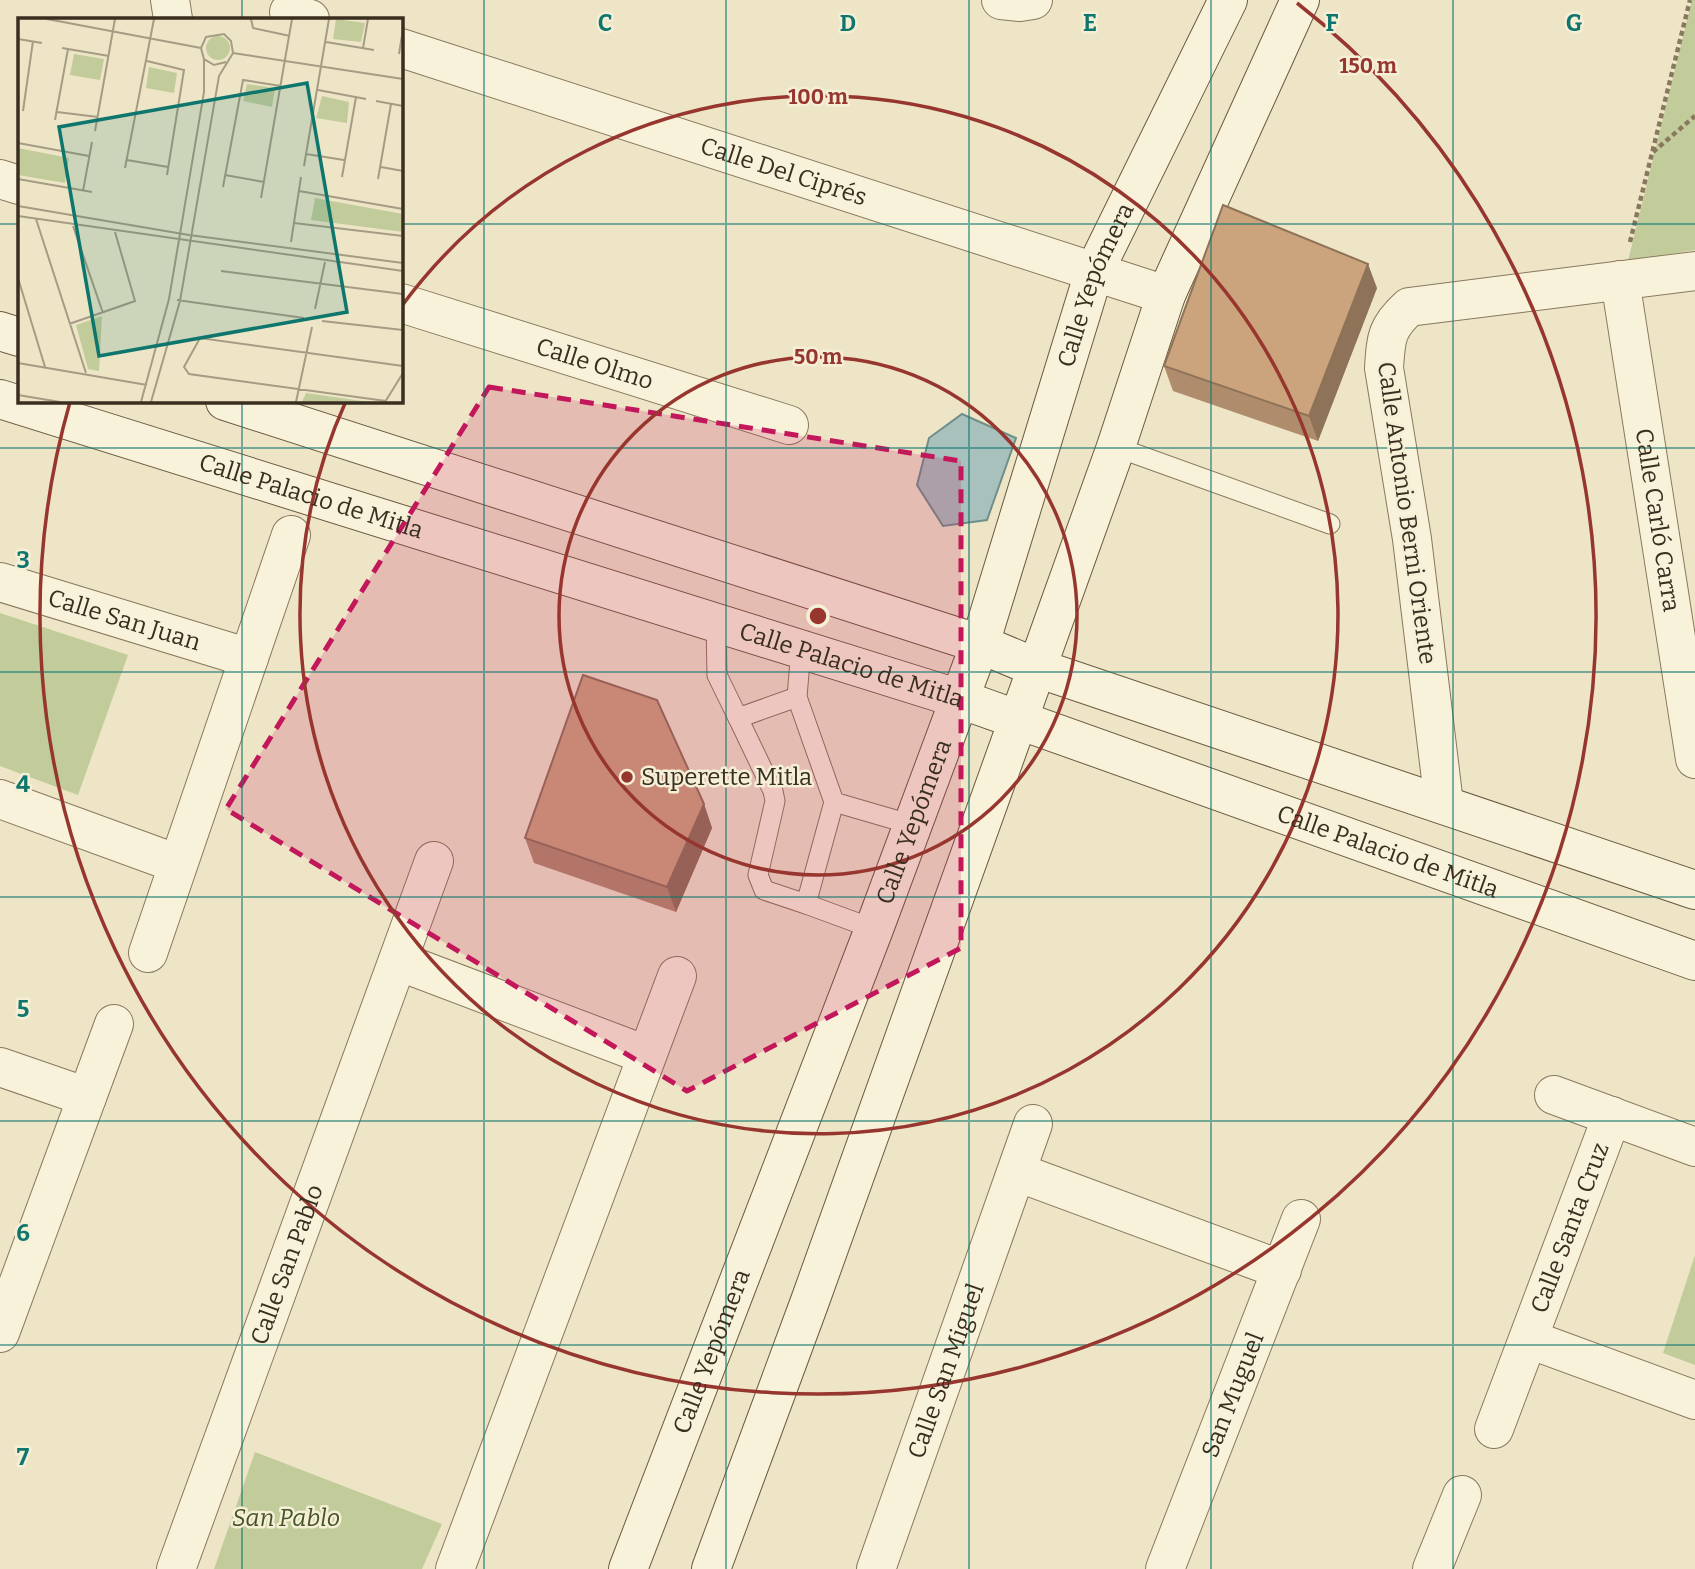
<svg xmlns="http://www.w3.org/2000/svg" width="1695" height="1569" viewBox="0 0 1695 1569" font-family="Bitter,serif">
	<style>
		.green { fill: #c2cc9b }
		.water { fill: #a8c1bc; stroke: #6f908a; stroke-width: 2 }
		.lines { fill: none; stroke-linecap: round; stroke-linejoin: round }
		.lane-casing { stroke: #89785d; stroke-width: 21 }
		.street-casing { stroke: #89785d; stroke-width: 40 }
		.secondary-casing { stroke: #6b5940; stroke-width: 40 }
		.path { stroke: #89785d; stroke-width: 4.5; stroke-dasharray: 5 3.5; stroke-linecap: butt }
		.lane { stroke: #f8f2da; stroke-width: 19 }
		.street { stroke: #f8f2da; stroke-width: 38 }
		.secondary { stroke: #f8f2da; stroke-width: 38 }
		.wall { fill: #af8d6c }
		.shaded-wall { fill: #8e7358 }
		.building { fill: #cba47e; stroke: #8e7358; stroke-width: 2 }
		.marked { fill: #c2185b; fill-opacity: 0.2; stroke: #c2185b; stroke-width: 5; stroke-dasharray: 14 9; stroke-linejoin: round }
		.grid { fill: none; stroke: #0f766e; stroke-width: 2; stroke-opacity: 0.55 }
		.ring { fill: none; stroke: #97362e; stroke-width: 3.5 }
		.poi-dot { fill: #97362e; stroke: #f5efd6; stroke-width: 2.5 }
		.labels { text-anchor: middle; stroke-width: 5; stroke-linejoin: round; paint-order: stroke }
		.street-label { font-size: 24px; fill: #3a2e20; stroke: #f5efd6 }
		.poi-label { font-size: 24px; fill: #3a2e20; stroke: #f5efd6; text-anchor: start }
		.park-label { font-size: 24px; font-style: italic; fill: #465527; stroke: #f5efd6 }
		.inset-road { fill: none; stroke: #a69c84; stroke-width: 2 }
		.view { fill: #0f766e; fill-opacity: 0.15; stroke: #0f766e; stroke-width: 3.5 }
		.inset-edge { fill: none; stroke: #3a2e20; stroke-width: 3.5 }
		.grid-label { font-size: 23px; text-anchor: middle; font-weight: bold; fill: #0f766e; stroke: #f5efd6; stroke-width: 5; stroke-linejoin: round; paint-order: stroke }
		.centre { fill: #97362e; stroke: #f5efd6; stroke-width: 3.5 }
		.ring-label { font-size: 21px; text-anchor: middle; font-weight: bold; fill: #97362e; stroke: #f5efd6; stroke-width: 5; stroke-linejoin: round; paint-order: stroke }
	</style>
	<rect width="100%" height="100%" fill="#eee5c7"/>
	<g class="green">
		<polygon points="1692,0 1695,0 1695,250 1628,261"/>
		<polygon points="0,613 128,655 78,795 0,766"/>
		<polygon points="1695,1255 1695,1365 1663,1353"/>
		<polygon points="255,1452 442,1524 422,1569 214,1569"/>
	</g>
	<polygon class="water" points="962,414 1016,438 987,520 943,526 917,485 929,438"/>
	<g class="lines">
		<defs>
			<g id="lane">
				<polyline points="1116,447 1330,524"/>
				<polyline points="716,622 717,675 738,718"/>
				<polyline points="801,649 797,697 834,802 913,825"/>
				<polyline points="797,697 738,718 773,791 775,801 758,875 764,890 806,904 834,802"/>
				<polyline points="806,904 874,929"/>
			</g>
			<g id="street">
				<polyline points="170,0 173,19"/>
				<polyline points="1001,0 1020,2 1033,0"/>
				<polyline points="289,12 310,19"/>
				<path id="s1" d="M401,48L1166,295"/>
				<polyline points="0,179 19,185"/>
				<path id="s2" d="M1620,280L1695,759"/>
				<path id="s3" d="M401,303L789,425"/>
				<path id="s4" d="M0,582L249,658"/>
				<polyline points="0,799 178,864"/>
				<path d="M1444,804L1412,539L1384,368C1386,338 1386,328 1409,307L1695,271"/>
				<polyline points="148,953 291,535"/>
				<polyline points="398,961 646,1055"/>
				<polyline points="0,1067 87,1097"/>
				<polyline points="1554,1095 1695,1147"/>
				<polyline points="1017,1172 1282,1270"/>
				<polyline points="0,1333 114,1024"/>
				<polyline points="1529,1339 1695,1400"/>
				<path id="s5" d="M1494,1429L1612,1116"/>
				<path id="s6" d="M176,1569L434,861"/>
				<polyline points="455,1569 677,976"/>
				<path id="s7" d="M876,1569L1033,1124"/>
				<path id="s8" d="M1165,1569L1301,1219"/>
				<polyline points="1432,1569 1462,1495"/>
			</g>
			<g id="secondary">
				<polyline points="0,331 19,337"/>
				<path id="s9" d="M0,399L960,699L1695,961"/>
				<polyline points="225,401 980,644 1037,668 1695,890"/>
				<path id="s10" d="M628,1569L874,929L980,644L1094,272L1228,0"/>
				<polyline points="711,1569 810,1301 1116,447 1166,295 1300,0"/>
			</g>
		</defs>
		<use href="#lane" class="lane-casing"/>
		<use href="#street" class="street-casing"/>
		<use href="#secondary" class="secondary-casing"/>
		<g class="path">
			<polyline points="1653,152 1695,116"/>
			<polyline points="1630,242 1690,0"/>
		</g>
		<use href="#lane" class="lane"/>
		<use href="#street" class="street"/>
		<use href="#secondary" class="secondary"/>
	</g>
	<g class="wall">
		<polygon points="1377,288 1318,441 1173,391 1164,366"/>
		<polygon points="704,804 712,828 676,912 534,863 525,838"/>
	</g>
	<g class="shaded-wall">
		<polygon points="1368,264 1377,288 1318,441 1309,416"/>
		<polygon points="704,804 712,828 676,912 667,887"/>
	</g>
	<g class="building">
		<polygon points="1223,205 1368,264 1309,416 1164,366"/>
		<polygon points="583,675 657,700 704,804 667,887 525,838"/>
	</g>
	<path class="marked" d="M489,387L961,461V948L687,1091L226,809Z"/>
	<path class="grid" d="M242,0V19M484,0V1569M726,0V1569M969,0V1569M1211,0V1569M1453,0V1569M0,224H19M401,224H1695M242,401V1569M0,448H1695M0,672H1695M0,897H1695M0,1121H1695M0,1345H1695"/>
	<g class="ring">
		<circle cx="818" cy="616" r="259"/>
		<path d="M401 307A519 519 0 1 1 346 401"/>
		<path d="M1297 3A778 778 0 1 1 70 402"/>
	</g>
	<circle class="poi-dot" cx="627" cy="777" r="7"/>
	<g class="labels">
		<g class="street-label">
			<text dy="8" stroke="none"><textPath href="#s1" startOffset="402">Calle Del Ciprés</textPath></text>
			<text dy="8" stroke="none"><textPath href="#s10" startOffset="1367">Calle Yepómera</textPath></text>
			<text dy="8" stroke="none"><textPath href="#s3" startOffset="203">Calle Olmo</textPath></text>
			<text dy="8" stroke="none"><textPath href="#s9" startOffset="326">Calle Palacio de Mitla</textPath></text>
			<text transform="translate(1407 513) rotate(82)" y="8">Calle Antonio Berni Oriente</text>
			<text dy="8" stroke="none"><textPath href="#s2" startOffset="243">Calle Carló Carra</textPath></text>
			<text dy="8" stroke="none"><textPath href="#s4" startOffset="130">Calle San Juan</textPath></text>
			<text dy="8" stroke="none"><textPath href="#s9" startOffset="892">Calle Palacio de Mitla</textPath></text>
			<text dy="8" stroke="none"><textPath href="#s10" startOffset="800">Calle Yepómera</textPath></text>
			<text dy="8" stroke="none"><textPath href="#s9" startOffset="1460">Calle Palacio de Mitla</textPath></text>
			<text dy="8" stroke="none"><textPath href="#s5" startOffset="215">Calle Santa Cruz</textPath></text>
			<text dy="8" stroke="none"><textPath href="#s6" startOffset="324">Calle San Pablo</textPath></text>
			<text dy="8" stroke="none"><textPath href="#s10" startOffset="233">Calle Yepómera</textPath></text>
			<text dy="8" stroke="none"><textPath href="#s7" startOffset="210">Calle San Miguel</textPath></text>
			<text dy="8" stroke="none"><textPath href="#s8" startOffset="187">San Muguel</textPath></text>
		</g>
		<g class="poi-label">
			<text x="641" y="785">Superette Mitla</text>
		</g>
		<g class="park-label">
			<text x="286" y="1526">San Pablo</text>
		</g>
	</g>
	<g transform="translate(18 18)">
		<rect width="385" height="385" fill="#eee5c7"/>
		<path d="M318,1L347,5L343,24L315,21ZM188 30a12 12 0 1 1 24 0a12 12 0 1 1-24 0ZM56,36L86,41L82,62L52,57ZM131,49L159,55L156,75L128,70ZM229,66L257,70L254,89L225,83ZM304,78L331,84L329,105L298,100ZM0,130L51,140L47,165L0,157ZM297,180L385,196V214L293,202ZM84,298L81,353L70,351L58,307ZM288,375L351,384H284Z" fill="#c2cc9b"/>
		<path class="inset-road" d="M29,1L183,30M233,1L235,10L272,18M0,21L24,25M308,24L356,32M44,30L91,38M345,30L350,1M215,35L385,61M381,36L385,11M129,43L166,52L149,157M300,72L348,81M358,83L385,88M5,93L15,23M39,94L80,99M37,102L50,31M77,113L97,1M0,125L71,138M288,136L326,142M109,142L150,149M286,148L311,1M363,149L385,153M107,150L136,1M207,157L246,164M324,159L338,79M0,161L74,174M360,161L373,86M205,169L225,62L263,68M65,173L74,124M281,173L385,191M243,180L274,1M0,188L171,217L385,245M0,198L385,253M18,201L68,355M276,205L385,218M55,208L85,295M273,224L283,159M203,253L385,276M0,260L27,349M159,282L286,300M297,291L307,244M304,303L385,312M51,306L117,283L97,214M0,345L129,367M0,377L42,384M368,383L171,356L166,349L182,320L385,348M123,384L151,281L186,74V41M133,384L162,283L201,58L215,35L213,23L206,16L188,19L183,30L186,41L196,47L208,44M278,384L294,309M367,384L385,355"/>
		<path class="view" d="M289,65L329,294L81,338L41,109Z"/>
		<rect width="385" height="385" class="inset-edge"/>
	</g>
	<g class="grid-label">
		<text x="605" y="31">C</text>
		<text x="848" y="31">D</text>
		<text x="1090" y="31">E</text>
		<text x="1332" y="31">F</text>
		<text x="1574" y="31">G</text>
		<text x="23" y="568">3</text>
		<text x="23" y="792">4</text>
		<text x="23" y="1017">5</text>
		<text x="23" y="1241">6</text>
		<text x="23" y="1465">7</text>
	</g>
	<circle cx="818" cy="616" r="10" class="centre"/>
	<g class="ring-label">
		<text x="1368" y="73">150 m</text>
		<text x="818" y="104">100 m</text>
		<text x="818" y="364">50 m</text>
	</g>
</svg>
